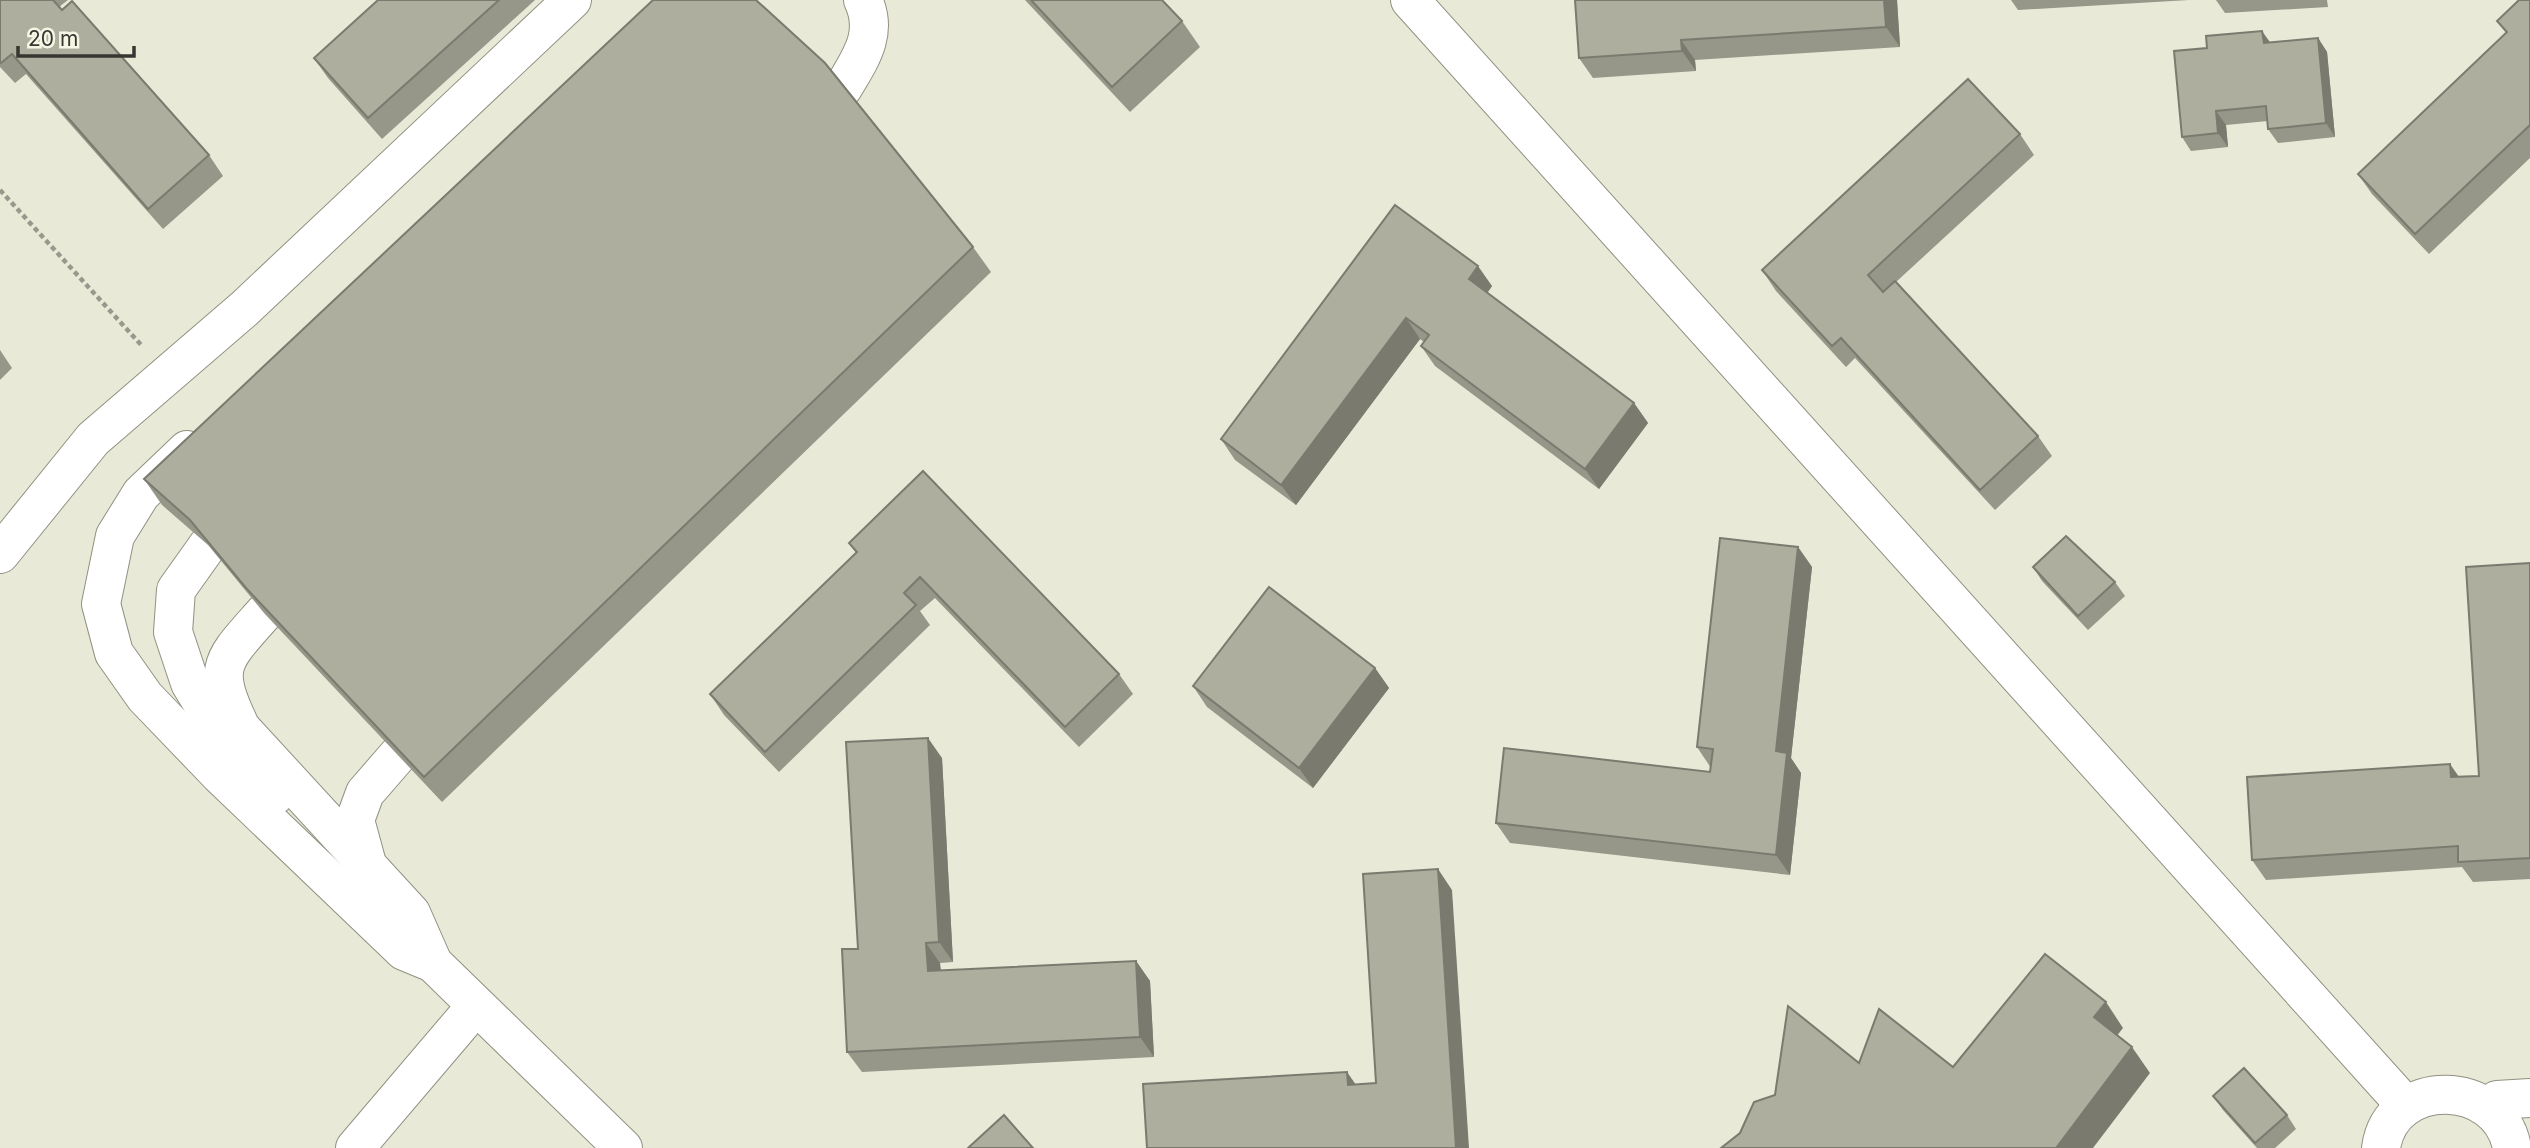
<svg xmlns="http://www.w3.org/2000/svg" width="2530" height="1148" viewBox="0 0 2530 1148" font-family="Inter,sans-serif">
	<style>
		.lines { fill: none; stroke-linecap: round; stroke-linejoin: round }
		.minor-casing { stroke: #919182; stroke-width: 40 }
		.path { stroke: #98988c; stroke-width: 4.5; stroke-dasharray: 5 3.5; stroke-linecap: butt }
		.minor { stroke: #fff; stroke-width: 38 }
		.wall { fill: #969689 }
		.shaded-wall { fill: #7a7a6f }
		.building { fill: #aeae9f; stroke: #7a7a6f; stroke-width: 2 }
	</style>
	<rect width="100%" height="100%" fill="#e9e9d8"/>
	<g class="lines">
		<defs>
			<g id="minor">
				<polyline points="1410,0 2406,1106"/>
				<path d="M843,88C860,59 879,34 863,0"/>
				<polyline points="187,450 141,494 115,536 101,604 114,653 145,697 220,775 404,951 433,963 623,1148"/>
				<polyline points="208,545 176,590 173,632 190,683 218,729 275,795"/>
				<polyline points="0,554 93,439 244,309 572,0"/>
				<path d="M264,613C221,662 211,666 241,728L411,913L433,963"/>
				<polyline points="367,864 355,820 365,793 398,755"/>
				<polyline points="2493,1112 2497,1100 2530,1098"/>
				<polyline points="355,1148 475,1007"/>
				<path d="M2381,1148C2391,1076 2500,1078 2512,1148"/>
			</g>
		</defs>
		<use href="#minor" class="minor-casing"/>
		<polyline class="path" points="0,190 143,347"/>
		<use href="#minor" class="minor"/>
	</g>
	<g class="wall">
		<polygon points="0,0 68,0 59,7 209,155 223,176 163,229 26,74 15,83 0,67"/>
		<polygon points="378,0 535,0 382,139 328,78 314,58"/>
		<polygon points="1025,0 1162,0 1182,21 1200,47 1130,112"/>
		<polygon points="1897,0 1900,47 1695,60 1696,71 1593,78 1579,58"/>
		<polygon points="2011,0 2189,0 2018,10"/>
		<polygon points="2216,0 2327,0 2328,7 2225,13"/>
		<polygon points="2530,0 2530,158 2429,254 2372,194 2358,174 2506,33 2497,21"/>
		<polygon points="2318,38 2327,52 2335,137 2278,143 2268,129 2268,121 2226,125 2228,147 2191,151 2182,137 2270,43"/>
		<polygon points="2020,134 2034,155 1896,282 2038,436 2052,456 1995,510 1855,358 1846,367 1776,291 1762,270"/>
		<polygon points="1395,205 1492,286 1487,293 1634,403 1648,423 1599,489 1435,366 1421,346 1424,342 1420,339 1296,505 1235,460 1221,439"/>
		<polygon points="973,247 991,272 442,802 264,613 208,545 162,505 144,479"/>
		<polygon points="0,350 12,368 0,380"/>
		<polygon points="849,543 1119,674 1133,694 1079,747 935,598 920,611 930,625 779,772 724,715 710,694 856,553"/>
		<polygon points="1798,547 1812,567 1791,758 1801,773 1790,875 1510,843 1496,823 1710,772 1711,768 1697,747"/>
		<polygon points="2530,563 2530,879 2473,882 2462,867 2266,880 2252,860 2459,777 2479,776"/>
		<polygon points="2033,567 2115,582 2125,596 2088,630 2042,581"/>
		<polygon points="1375,668 1389,688 1313,788 1207,707 1193,686"/>
		<polygon points="942,758 953,962 940,963 941,971 1136,961 1150,981 1154,1057 862,1072 847,1052 858,949"/>
		<polygon points="2213,1096 2287,1115 2296,1129 2275,1148 2257,1148 2223,1110"/>
	</g>
	<g class="shaded-wall">
		<polygon points="1884,0 1897,0 1900,47 1886,27"/>
		<polygon points="2262,31 2272,45 2264,43"/>
		<polygon points="2318,38 2327,52 2335,137 2326,123"/>
		<polygon points="1681,40 1695,60 1696,71 1682,51"/>
		<polygon points="2216,111 2226,125 2228,147 2218,133"/>
		<polygon points="1478,266 1492,286 1483,299 1469,279"/>
		<polygon points="1406,318 1420,339 1296,505 1281,485"/>
		<polygon points="1634,403 1648,423 1599,489 1585,469"/>
		<polygon points="1798,547 1812,567 1791,758 1801,773 1790,875 1776,855 1776,751"/>
		<polygon points="1375,668 1389,688 1313,788 1299,768"/>
		<polygon points="928,738 942,758 953,962 939,942"/>
		<polygon points="2450,764 2464,784 2451,777"/>
		<polygon points="1438,869 1452,890 1469,1148 1456,1148"/>
		<polygon points="926,943 940,963 942,992 928,971"/>
		<polygon points="1136,961 1150,981 1154,1057 1140,1037"/>
		<polygon points="2106,1002 2123,1028 2112,1042 2094,1017"/>
		<polygon points="2132,1047 2150,1073 2093,1148 2056,1148"/>
		<polygon points="1347,1072 1361,1092 1348,1085"/>
	</g>
	<g class="building">
		<polygon points="0,0 53,0 62,10 72,1 209,155 148,209 12,54 1,63 0,62"/>
		<polygon points="378,0 499,0 368,118 314,58"/>
		<polygon points="653,0 756,0 825,63 973,247 424,777 246,588 190,520 144,479"/>
		<polygon points="1031,0 1162,0 1182,21 1112,87"/>
		<polygon points="1575,0 1884,0 1886,27 1681,40 1682,51 1579,58"/>
		<polygon points="2519,0 2530,0 2530,125 2415,234 2358,174 2507,32 2497,21"/>
		<polygon points="2262,31 2264,43 2318,38 2326,123 2268,129 2266,106 2216,111 2218,133 2182,137 2174,51 2207,48 2206,36"/>
		<polygon points="1968,79 2020,134 1868,275 1883,292 1895,281 2038,436 1980,490 1841,338 1832,346 1762,270"/>
		<polygon points="1395,205 1478,266 1469,279 1634,403 1585,469 1421,346 1429,335 1406,318 1281,485 1221,439"/>
		<polygon points="923,471 1119,674 1065,727 920,577 904,593 916,605 765,752 710,694 857,552 849,543"/>
		<polygon points="2066,536 2115,582 2078,616 2033,567"/>
		<polygon points="1720,538 1798,547 1776,751 1787,753 1776,855 1496,823 1504,748 1710,772 1713,749 1697,747"/>
		<polygon points="2530,563 2530,858 2458,862 2458,846 2252,860 2247,777 2450,764 2451,777 2479,776 2466,567"/>
		<polygon points="1269,587 1375,668 1299,768 1193,686"/>
		<polygon points="928,738 939,942 926,943 928,971 1136,961 1140,1037 847,1052 842,949 858,949 846,742"/>
		<polygon points="1438,869 1456,1148 1147,1148 1143,1084 1347,1072 1348,1085 1376,1083 1363,874"/>
		<polygon points="2045,954 2106,1002 2094,1017 2132,1047 2056,1148 1721,1148 1740,1133 1754,1102 1775,1095 1788,1006 1859,1063 1879,1009 1953,1067"/>
		<polygon points="2244,1068 2287,1115 2255,1143 2213,1096"/>
		<polygon points="1004,1115 1033,1148 968,1148"/>
	</g>
	<path d="M18 46v10h116v-10" fill="none" stroke="#373731" stroke-width="3.5"/>
	<text x="28" y="46" font-size="21" fill="#373731" stroke="#f6f6e5" stroke-width="5" paint-order="stroke">20 m</text>
</svg>
